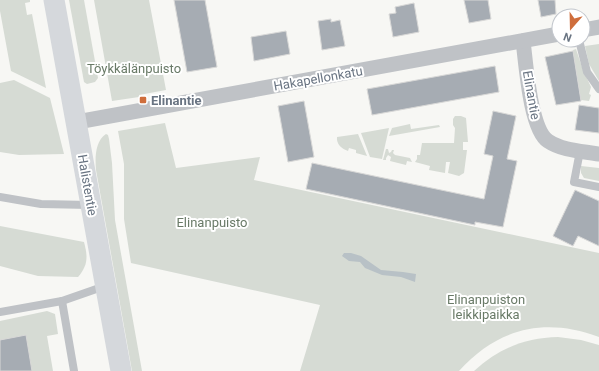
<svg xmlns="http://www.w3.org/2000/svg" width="599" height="371" viewBox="0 0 599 371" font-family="Roboto,sans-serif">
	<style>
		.green { fill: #d6dbd4 }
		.water { fill: #b8c1c6 }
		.building { fill: #a6acb3; stroke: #d8d8d7 }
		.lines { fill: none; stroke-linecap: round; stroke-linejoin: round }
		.lane { stroke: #bfc2c6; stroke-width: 8 }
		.street { stroke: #bfc2c6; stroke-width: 15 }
		.secondary { stroke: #d5d8dc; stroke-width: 21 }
		.poi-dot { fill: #cf6e3c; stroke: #fff; stroke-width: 1.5 }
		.labels { text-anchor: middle; stroke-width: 4; stroke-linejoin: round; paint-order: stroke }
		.park-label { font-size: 13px; fill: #697a67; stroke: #fff }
		.street-label { font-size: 13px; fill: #697482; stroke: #fff }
		.poi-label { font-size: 13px; font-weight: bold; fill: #697482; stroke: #fff; text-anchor: start }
	</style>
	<rect width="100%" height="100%" fill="#f7f7f4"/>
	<g class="green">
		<polygon points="0,0 30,0 30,2 25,3 27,15 32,14 46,88 11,71 0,11"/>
		<polygon points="69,0 84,0 98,78 95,82 87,84 84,82"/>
		<polygon points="94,0 149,0 166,90 139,95 139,97 112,101"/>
		<polygon points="599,44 599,81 589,64 585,46"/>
		<polygon points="576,49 583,70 591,87 589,94 591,95 589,101 581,100 573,50"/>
		<polygon points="14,80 50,98 64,154 19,155 0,152 0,83"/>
		<polygon points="461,116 466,118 468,142 463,142 463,150 467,150 464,173 459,176 448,173 450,162 446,162 445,173 429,170 430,166 415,162 417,159 417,155 420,155 422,143 454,143 455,128 453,125 453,119 455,116"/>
		<path d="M165,123L176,168L260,157L254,180L599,253V337C545,317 498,328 459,371H300L320,305L131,263L124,219V164L118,131Z"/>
		<polygon points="410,124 411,129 439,125 440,127 389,136 392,128"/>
		<polygon points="389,128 382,159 370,157 361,133"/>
		<path d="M106,134L108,135L109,139L112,163L115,220L142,371H132L96,170C95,158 95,141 106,134Z"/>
		<path d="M358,134L367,156L356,153V150L349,148L348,151C342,149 336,144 337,137Z"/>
		<polygon points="386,149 388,149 389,153 391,152 392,150 394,150 393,153 395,155 410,158 412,162 407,161 406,165 390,161 391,157 388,155 386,158 386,160 383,160"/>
		<polygon points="581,166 599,168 599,181 584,178 581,173"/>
		<path d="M0,226L84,242C88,257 88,265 78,277L38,276L0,266Z"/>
		<polygon points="47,311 55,314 58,334 47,336 53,371 32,371 25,336 0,340 0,321"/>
		<path d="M558,337L581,340L599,345V371H474C499,348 525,338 558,337Z"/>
	</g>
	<polygon class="water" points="344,253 351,253 361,256 381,270 403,272 416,274 415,282 401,277 382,275 365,268 360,262 349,261 342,256"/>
	<g class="building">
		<polygon points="174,0 205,0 217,67 187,72"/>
		<polygon points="464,0 488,0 491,19 469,23"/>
		<polygon points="538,0 555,0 556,14 541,17"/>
		<polygon points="414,3 419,32 393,37 389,14 396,13 395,7"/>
		<polygon points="331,19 331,22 340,20 345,46 322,50 318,21"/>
		<polygon points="286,31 290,54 254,61 251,37"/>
		<polygon points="573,51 581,101 556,105 545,57"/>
		<polygon points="495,66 499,92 372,115 367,89"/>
		<polygon points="304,101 314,157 288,162 278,106"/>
		<polygon points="579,105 599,108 599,133 575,130"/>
		<polygon points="493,111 516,116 507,159 517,161 503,227 475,222 475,225 306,189 312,163 484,199 493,156 484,154"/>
		<polygon points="575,190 599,201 599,246 578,236 573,246 553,236"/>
		<polygon points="26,335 32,371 0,371 0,340"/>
	</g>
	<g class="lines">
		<g class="lane">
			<polyline points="579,40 587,72 599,89"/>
			<polyline points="580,151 574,182 599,187"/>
			<polyline points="0,197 41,204 90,205"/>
			<polyline points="62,301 74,371"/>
			<polyline points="0,312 62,301 105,286"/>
		</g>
		<g class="street">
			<polyline points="583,30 599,27"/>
			<path d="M523,41C526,63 530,129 548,141C563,151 582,151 599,154"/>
			<polyline points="77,122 559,34"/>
		</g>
		<polyline class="secondary" points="54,0 121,371"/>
	</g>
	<rect class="poi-dot" x="139" y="96" width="8" height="8" rx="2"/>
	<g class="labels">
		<g class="park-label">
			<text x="134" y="73">Töykkälänpuisto</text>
			<text x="212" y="227">Elinanpuisto</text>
			<text x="486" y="304">Elinanpuiston<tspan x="486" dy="15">leikkipaikka</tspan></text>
		</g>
		<g class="street-label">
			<text transform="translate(318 78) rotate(-10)" y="5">Hakapellonkatu</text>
			<text transform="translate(532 95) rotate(80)" y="5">Elinantie</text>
			<text transform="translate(88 185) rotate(80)" y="5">Halistentie</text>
		</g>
		<g class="poi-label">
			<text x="151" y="105">Elinantie</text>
		</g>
	</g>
	<g transform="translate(571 28) rotate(200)"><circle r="19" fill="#ffffff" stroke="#c3c7cd"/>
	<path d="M0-3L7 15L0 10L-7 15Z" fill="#cf6e3c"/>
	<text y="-6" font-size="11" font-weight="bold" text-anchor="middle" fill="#697482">N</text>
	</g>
</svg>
